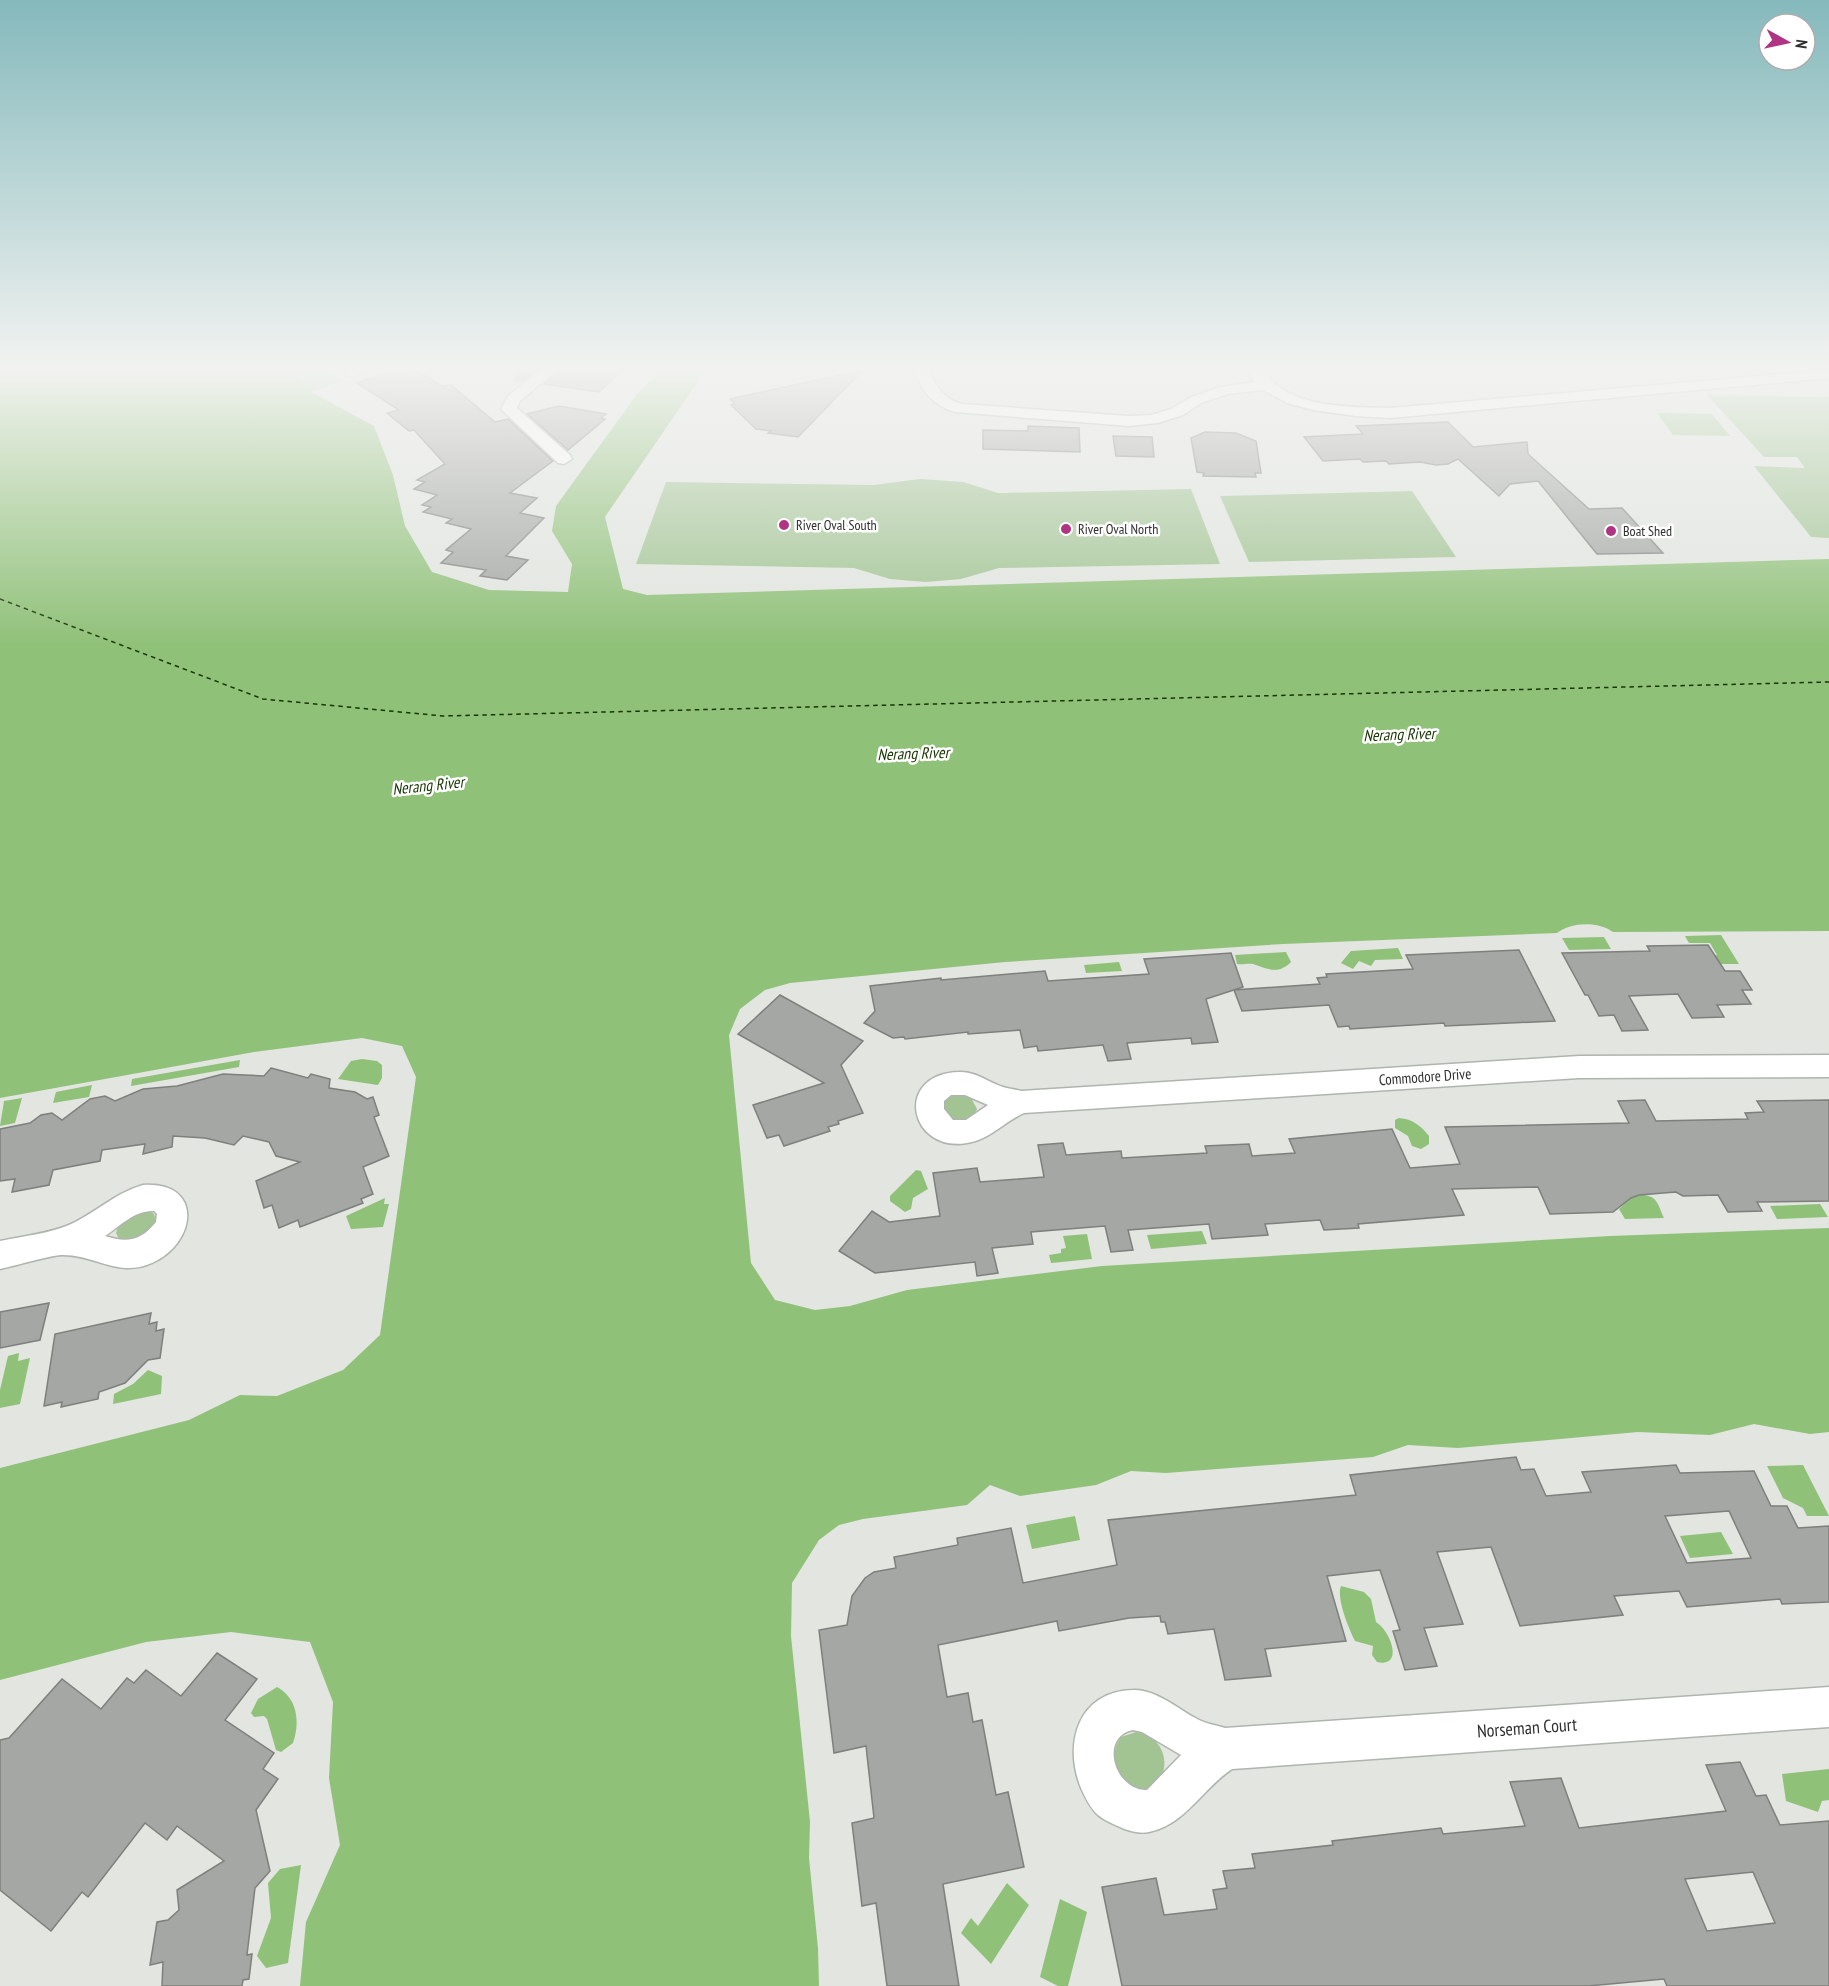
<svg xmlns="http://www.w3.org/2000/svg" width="1829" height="1986" viewBox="0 0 1829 1986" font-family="'PT Sans Narrow',sans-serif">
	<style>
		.green { fill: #a1c492 }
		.water { fill: #90c179 }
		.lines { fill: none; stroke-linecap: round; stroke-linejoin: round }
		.ferry { stroke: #183603; stroke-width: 1.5; stroke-dasharray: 4.5 4; stroke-linecap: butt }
		.building { fill: #a4a7a3; stroke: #7d807c; stroke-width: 1.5; fill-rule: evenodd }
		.minor-casing { stroke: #b0b4af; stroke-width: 3 }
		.minor { fill: #fff; fill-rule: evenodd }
		.poi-dot { fill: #b13383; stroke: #fff; stroke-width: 2 }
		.labels { text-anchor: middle; stroke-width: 5; stroke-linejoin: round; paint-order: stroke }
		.far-poi-label { font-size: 14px; fill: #30312f; stroke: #fff; text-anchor: start }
		.street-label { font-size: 15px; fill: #30312f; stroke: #fff }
		.water-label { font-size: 16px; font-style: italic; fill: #183603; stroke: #fff }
		.near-street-label { font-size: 18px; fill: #30312f; stroke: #fff }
	</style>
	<rect width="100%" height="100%" fill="#e2e5e0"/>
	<g class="green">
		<polygon points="251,367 298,367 311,372 324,371 341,381 311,392 303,386 302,380 287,374"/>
		<polygon points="1707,395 1829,397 1829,538 1811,537 1754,466 1805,468 1797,457 1764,457"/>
		<polygon points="1657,413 1712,414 1730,436 1673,435"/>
		<polygon points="920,479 963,482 998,493 1191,489 1220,564 999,568 961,579 926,582 890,579 854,568 636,564 666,482 874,485"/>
		<polygon points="1412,491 1456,557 1249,562 1220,496"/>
		<path d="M959,1093L970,1096L977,1109C972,1122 957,1124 946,1117L942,1104L948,1096Z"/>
		<polygon points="137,1211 150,1211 154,1214 157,1223 145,1238 120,1241 116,1233 119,1223"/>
		<path d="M1136,1732C1182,1739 1166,1806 1131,1785C1124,1781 1122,1779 1118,1772C1112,1758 1113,1749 1121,1737Z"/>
	</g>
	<g class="water">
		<path d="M0,367H251L298,378L311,392L374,426L393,475L405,526L432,572L489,590L568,592L572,564L552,531L556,506L637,394L665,367H712L701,377L605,517L623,589L647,595L1829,559V931L1613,932C1598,921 1571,922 1557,933L1283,944L1005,962L790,983L765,990L740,1009L729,1035L751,1263L775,1300L815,1310L850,1306L907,1290L1102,1266L1610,1236L1829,1228V1432L1810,1434L1754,1424L1710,1435L1638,1432L1458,1448L1408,1445L1373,1457L1166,1473L1131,1471L1096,1485L1020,1496L990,1485L967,1505L863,1519L839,1525L819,1540L792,1583L791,1636L810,1822L809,1858L818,1948L819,1986H300L306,1922L340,1845L329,1778L333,1702L310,1642L231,1632L146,1642L0,1680V1468L189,1420L240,1395L277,1396L343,1370L380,1335L416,1077L402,1046L362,1038L254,1052L0,1098Z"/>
		<polygon points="1721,935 1739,964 1717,964 1712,956 1717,955 1710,943 1689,943 1685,936"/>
		<polygon points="1604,937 1611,949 1569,950 1562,938"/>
		<polygon points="1398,948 1403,959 1375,960 1371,966 1359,961 1353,969 1341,963 1351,951"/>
		<path d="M1286,952L1291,962C1278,975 1268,969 1253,964C1247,963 1243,965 1237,964L1235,955Z"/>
		<polygon points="1119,962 1122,971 1086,973 1084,965"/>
		<polygon points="362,1059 377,1061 382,1065 382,1078 378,1085 338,1079 351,1061"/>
		<polygon points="240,1060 239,1067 131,1086 132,1079"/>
		<polygon points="92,1085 89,1097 53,1103 56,1092"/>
		<polygon points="22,1098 15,1123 0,1126 4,1101"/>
		<path d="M1399,1118C1413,1119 1421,1126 1429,1136V1144L1421,1149L1412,1146L1408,1136L1395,1128V1120Z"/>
		<polygon points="916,1170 921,1171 928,1189 913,1198 911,1209 905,1212 890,1201 890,1196"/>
		<path d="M1639,1195C1658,1195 1657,1203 1664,1218L1625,1219L1619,1209L1631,1198Z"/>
		<polygon points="385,1198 384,1204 389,1204 383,1227 351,1229 346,1216"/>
		<polygon points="1820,1204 1828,1217 1777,1219 1770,1206"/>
		<polygon points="1202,1231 1207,1244 1151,1249 1147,1235"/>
		<polygon points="1087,1234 1092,1259 1051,1263 1049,1255 1061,1253 1061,1249 1066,1248 1063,1236"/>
		<polygon points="19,1353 18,1361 30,1358 20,1404 0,1408 0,1390 8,1356"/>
		<polygon points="148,1370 162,1376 161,1394 113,1404 114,1394 133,1384"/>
		<polygon points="1803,1465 1829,1516 1807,1516 1803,1508 1783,1498 1767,1466"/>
		<polygon points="1075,1516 1080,1540 1032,1549 1026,1525"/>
		<polygon points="1721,1532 1733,1554 1690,1558 1680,1536"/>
		<path d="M1341,1586L1364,1592L1371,1599L1376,1622C1390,1630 1405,1668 1377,1662L1372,1655L1373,1646L1355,1641C1349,1629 1336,1598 1341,1586Z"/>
		<path d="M277,1687C298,1698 300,1723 293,1743L281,1752L276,1750L267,1719L264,1716L254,1717L251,1713L258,1699Z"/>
		<polygon points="1829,1769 1829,1800 1822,1801 1818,1812 1786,1801 1782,1774"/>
		<polygon points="301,1865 288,1963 266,1968 257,1956 271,1918 268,1883 280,1869"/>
		<polygon points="1007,1883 1029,1905 991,1964 961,1933 971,1918 978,1926"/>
		<polygon points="1060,1899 1087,1912 1068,1986 1058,1986 1040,1977"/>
	</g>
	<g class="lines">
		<polyline class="ferry" points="0,599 263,699 443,716 1829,682"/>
	</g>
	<g class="building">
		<polygon points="402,367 410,367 442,386 451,385 495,422 508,419 553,461 510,493 537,498 520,513 544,518 506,556 528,560 507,580 480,576 486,570 441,563 453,552 446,550 471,529 446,523 452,519 423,512 431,507 422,505 437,495 414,489 425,482 417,480 445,464 414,430 409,431 387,413 399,410 357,383"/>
		<polygon points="516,367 540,367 523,381 515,380"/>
		<polygon points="563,367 626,367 599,392 544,384"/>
		<polygon points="863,370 798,437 768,433 771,431 756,429 731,405 735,404 730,399"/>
		<polygon points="559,406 606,414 601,418 605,419 568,450 527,414"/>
		<polygon points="1448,422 1473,447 1527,442 1528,454 1589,509 1622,508 1663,553 1597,554 1538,481 1510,484 1499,496 1458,459 1448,464 1436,465 1420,462 1389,464 1386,461 1363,462 1360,459 1323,461 1304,437 1363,434 1356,426"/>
		<polygon points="1028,426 1079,428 1080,452 983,449 983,430 1028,431"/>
		<polygon points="1205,432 1236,433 1256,441 1261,473 1255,473 1256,477 1203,476 1204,473 1197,472 1191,438"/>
		<polygon points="1113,436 1152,437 1154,457 1116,456"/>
		<polygon points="1708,945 1725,971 1740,971 1752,990 1742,990 1751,1004 1717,1005 1724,1017 1692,1018 1678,994 1629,996 1648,1030 1622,1031 1614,1015 1599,1016 1588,995 1585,995 1562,953 1650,951 1647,946"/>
		<polygon points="1519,950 1555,1021 1445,1026 1444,1023 1350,1029 1349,1026 1338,1027 1329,1005 1242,1011 1234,990 1320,984 1317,978 1327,977 1326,974 1413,969 1406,955"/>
		<polygon points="1231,953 1243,987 1206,999 1218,1042 1192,1044 1191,1038 1127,1043 1131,1059 1108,1061 1103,1045 1038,1051 1037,1046 1024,1048 1020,1030 968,1034 968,1032 905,1039 904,1037 893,1038 864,1023 875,1011 870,986 941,978 941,980 1045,971 1048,981 1149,974 1144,959"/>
		<polygon points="780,995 863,1041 841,1065 863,1113 838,1121 839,1124 828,1127 830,1131 784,1146 779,1135 767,1138 753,1105 824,1083 738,1034"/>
		<polygon points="271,1068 308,1078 311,1074 330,1079 329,1088 355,1092 367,1099 373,1097 379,1115 374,1117 389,1156 363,1167 373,1194 361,1199 363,1203 300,1227 298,1220 279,1228 272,1205 264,1208 256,1181 300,1162 276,1156 269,1142 243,1136 234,1145 205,1138 173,1136 172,1147 143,1154 145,1144 102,1150 100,1161 53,1170 49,1185 12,1192 15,1179 0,1181 0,1129 30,1123 41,1115 52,1113 62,1120 90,1099 105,1096 115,1101 143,1089 177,1086 223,1074 264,1076"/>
		<polygon points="1645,1100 1656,1121 1748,1119 1745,1113 1764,1112 1757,1101 1829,1100 1829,1201 1757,1202 1762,1211 1728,1212 1718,1195 1683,1196 1676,1192 1639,1195 1631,1198 1613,1212 1550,1214 1538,1187 1452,1189 1464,1215 1358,1224 1359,1228 1324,1230 1320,1220 1265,1224 1268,1235 1212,1239 1209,1224 1128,1230 1133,1250 1111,1252 1105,1226 1031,1232 1033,1244 992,1248 998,1273 977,1276 975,1262 875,1273 839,1251 872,1211 889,1222 940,1216 933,1173 977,1168 980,1182 1044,1177 1038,1145 1063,1143 1066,1155 1121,1151 1122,1158 1207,1153 1205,1146 1249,1144 1252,1156 1295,1153 1289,1139 1392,1129 1410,1168 1460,1164 1445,1127 1629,1123 1618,1101"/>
		<polygon points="49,1303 40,1340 0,1348 0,1312"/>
		<polygon points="151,1313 149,1324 157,1322 156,1331 164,1329 160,1358 148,1360 125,1383 99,1392 98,1399 61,1407 62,1402 44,1406 55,1334"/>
		<path d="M1516,1457L1521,1470L1534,1469L1546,1496L1591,1492L1582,1472L1676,1465L1680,1473L1754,1471L1771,1506H1787L1798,1528L1829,1526V1602L1782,1604L1780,1599L1687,1607L1679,1591L1614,1596L1623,1615L1520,1626L1491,1547L1437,1552L1463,1624L1424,1628L1437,1666L1405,1670L1393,1631L1400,1630L1380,1570L1327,1576L1346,1641L1265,1649L1271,1676L1225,1680L1214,1629L1168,1634L1165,1622H1161L1160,1616L1129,1618L1059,1631L1057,1621L938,1645L947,1697L968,1693L973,1722L982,1720L996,1795L1008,1792L1024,1867L943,1884L959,1986H887L876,1903L862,1906L852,1823L874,1818L866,1746L834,1753L819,1630L847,1625L852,1596L865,1578L874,1572L896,1568L894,1557L958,1545L957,1538L1011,1528L1023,1583L1117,1565L1108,1520L1356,1495L1350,1475ZM1729,1511L1751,1558L1687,1563L1665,1516Z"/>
		<polygon points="217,1653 257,1679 225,1720 274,1753 263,1769 278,1779 256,1810 270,1871 255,1888 247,1955 252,1954 249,1979 243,1980 242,1986 162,1986 163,1962 150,1965 157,1922 168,1920 179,1910 177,1890 224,1861 177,1826 167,1840 145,1823 88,1897 82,1892 51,1931 0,1890 0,1740 9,1738 62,1679 101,1709 127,1678 134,1683 146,1670 181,1696"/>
		<path d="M1740,1762L1756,1796L1766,1795L1780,1825L1829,1821V1986H1667L1664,1979L1588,1986H1122L1102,1887L1156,1878L1164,1915L1217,1909L1213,1890L1227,1888L1223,1871L1255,1868L1252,1854L1333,1845L1332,1841L1441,1828L1443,1834L1525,1826L1510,1782L1561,1778L1579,1828L1726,1811L1706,1765ZM1753,1872L1775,1923L1707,1931L1685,1879Z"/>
	</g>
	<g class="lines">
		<defs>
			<g id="minor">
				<polygon points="353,367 375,367 356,376 346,376 344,373"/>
				<polygon points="544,367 561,367 520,401 517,408 570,455 572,459 564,464 558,463 501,409 508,396"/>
				<path d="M912,367H927C935,385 942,398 962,404L1129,416L1151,415L1171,409L1191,397L1221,387L1254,382L1247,367H1262C1283,409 1349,407 1390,408L1829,370V378L1390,418L1356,416L1313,410L1287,403L1263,390L1228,394L1201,403L1183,415L1158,423L1129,426L955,412C931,405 922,390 912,367Z"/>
				<path d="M1829,1055V1077L1579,1078L1024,1113C1004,1122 989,1140 967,1143C909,1153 893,1074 959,1072C975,1071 988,1082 1003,1087C1009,1089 1015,1089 1021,1091L1579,1056ZM951,1095H965L988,1105L966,1120H953L944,1109V1101Z"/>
				<path d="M143,1185C204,1181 197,1243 152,1263C118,1278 96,1255 63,1255C50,1255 15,1266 0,1269V1241C23,1236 48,1234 69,1225C96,1213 113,1194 143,1185ZM154,1211L157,1214L156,1222C141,1241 127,1243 105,1236C120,1226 135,1210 154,1211Z"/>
				<path d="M1829,1687V1727L1232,1769C1202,1789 1186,1824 1149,1832C1140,1834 1130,1831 1122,1828C1114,1824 1105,1821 1098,1815C1090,1808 1085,1797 1081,1788C1063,1744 1078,1691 1133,1690C1156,1689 1179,1710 1199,1720C1207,1724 1216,1725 1225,1728ZM1133,1730L1142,1732L1181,1755L1147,1790C1115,1791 1098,1737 1133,1730Z"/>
			</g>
		</defs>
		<use href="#minor" class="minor-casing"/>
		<use href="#minor" class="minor"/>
	</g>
	<linearGradient id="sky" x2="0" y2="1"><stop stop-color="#85b9bc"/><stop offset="0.57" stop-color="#f2f3f1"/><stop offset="1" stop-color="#f2f3f1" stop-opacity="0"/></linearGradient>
	<rect width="1829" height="645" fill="url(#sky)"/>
	<g class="poi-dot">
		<circle cx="784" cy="525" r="6"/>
		<circle cx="1066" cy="529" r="6"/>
		<circle cx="1611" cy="531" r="6"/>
	</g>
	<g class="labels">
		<g class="far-poi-label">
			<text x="796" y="530">River Oval South</text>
			<text x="1078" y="534">River Oval North</text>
			<text x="1623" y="536">Boat Shed</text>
		</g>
		<g class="street-label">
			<text transform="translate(1425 1077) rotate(-4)" y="5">Commodore Drive</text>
		</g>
		<g class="water-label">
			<text transform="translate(1399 734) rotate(-2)" y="6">Nerang River</text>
			<text transform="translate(913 753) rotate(-2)" y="6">Nerang River</text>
			<text transform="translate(428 785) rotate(-6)" y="6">Nerang River</text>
		</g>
		<g class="near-street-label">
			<text transform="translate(1527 1728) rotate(-4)" y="6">Norseman Court</text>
		</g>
	</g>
	<g transform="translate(1787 42) rotate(98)"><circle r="28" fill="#ffffff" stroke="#acadac" stroke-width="1.5"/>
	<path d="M0-4.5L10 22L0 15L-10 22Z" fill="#b13383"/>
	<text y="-9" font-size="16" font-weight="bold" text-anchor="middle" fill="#30312f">N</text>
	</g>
</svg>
